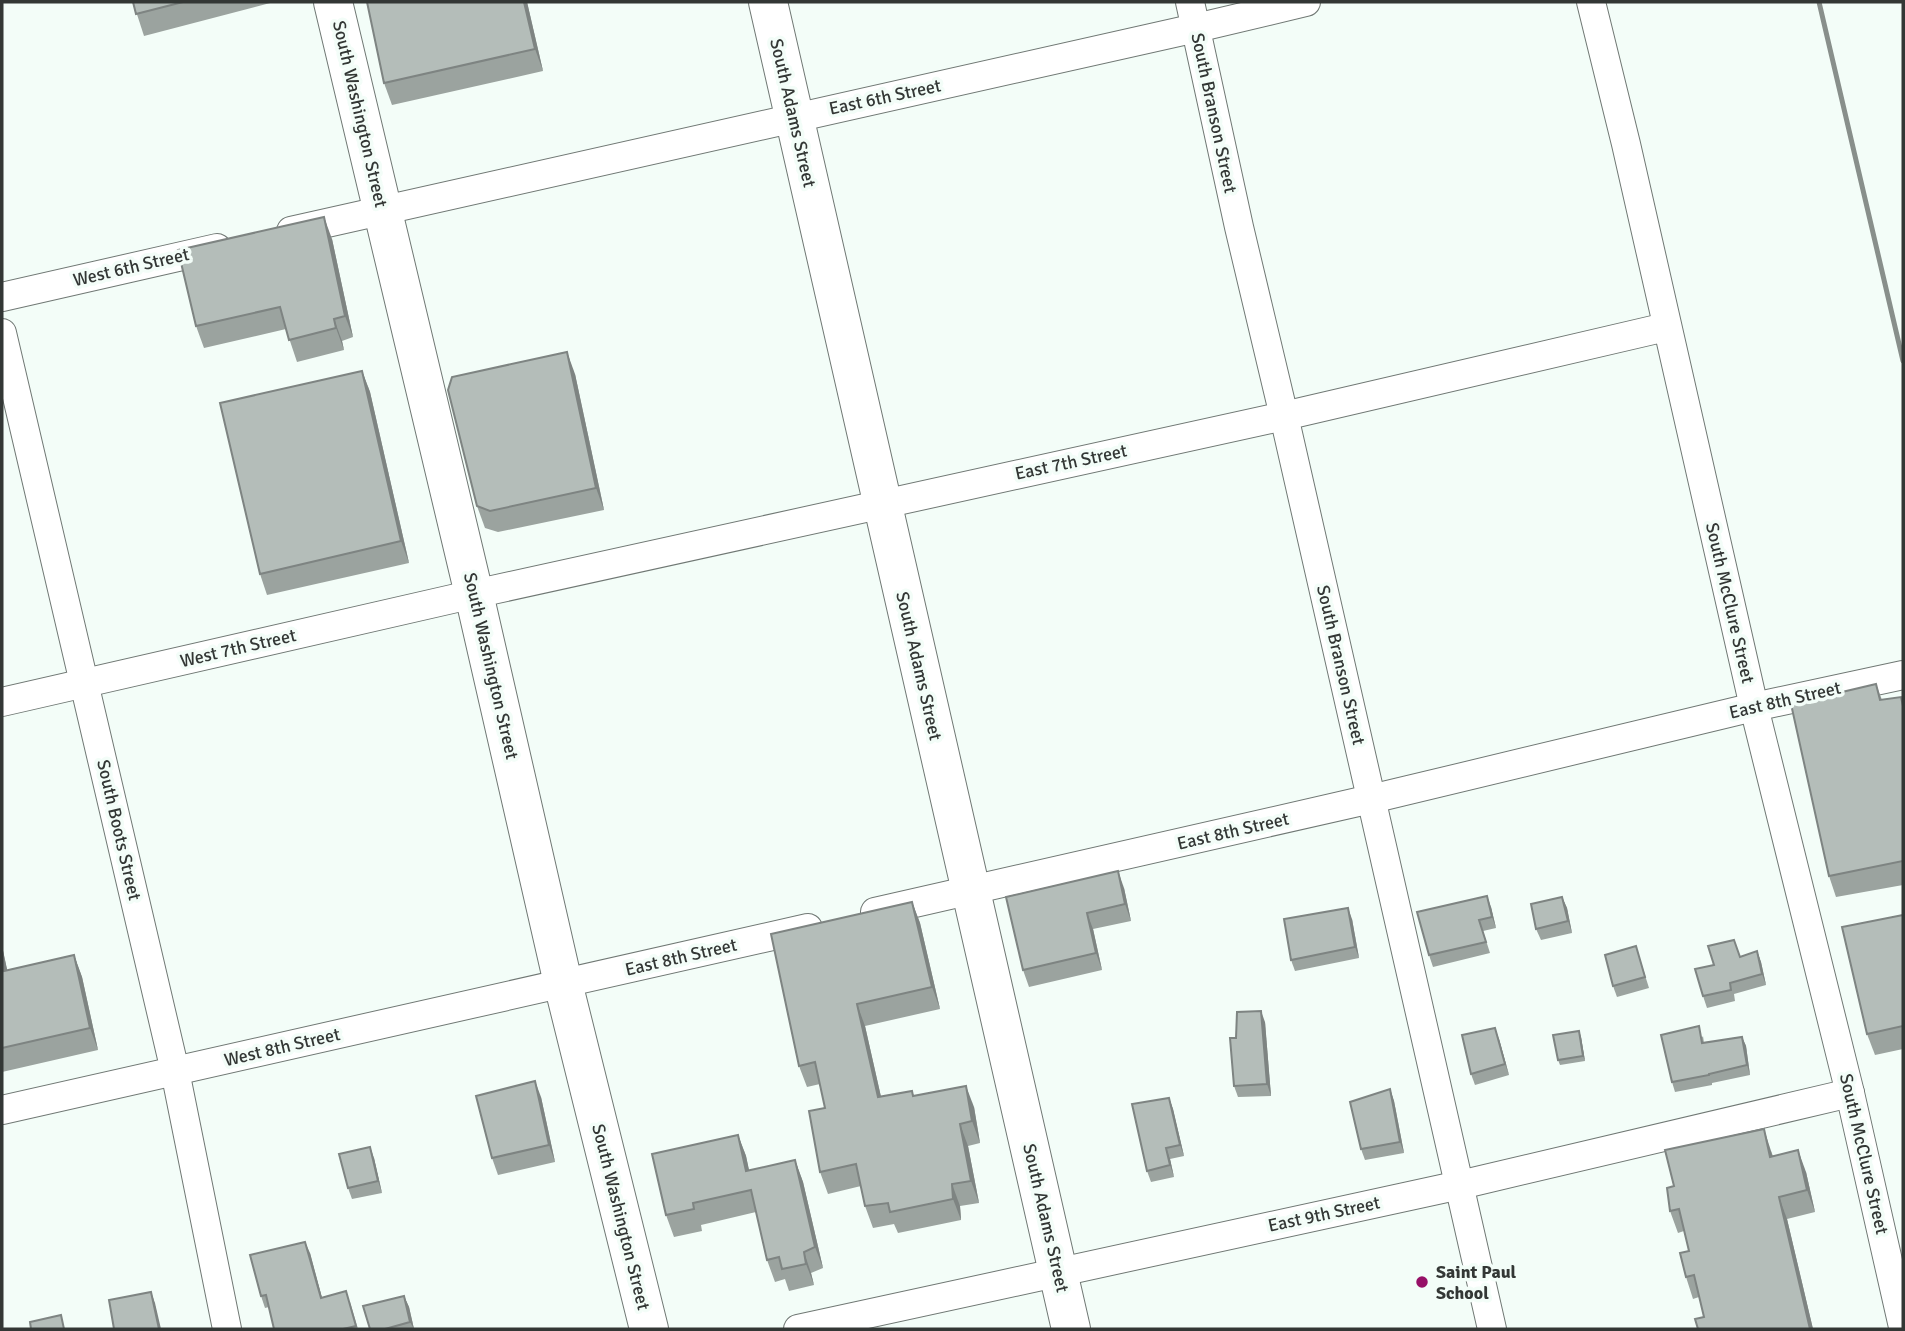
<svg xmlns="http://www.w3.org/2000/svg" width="1905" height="1331" viewBox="0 0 1905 1331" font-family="Signika,sans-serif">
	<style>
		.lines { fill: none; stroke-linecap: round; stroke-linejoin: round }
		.minor-casing { stroke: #707874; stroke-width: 30 }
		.secondary-casing { stroke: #707874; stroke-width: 40 }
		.minor { stroke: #fff; stroke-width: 28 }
		.secondary { stroke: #fff; stroke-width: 38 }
		.rail { stroke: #888f8b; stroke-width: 5 }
		.wall { fill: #9ba39f }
		.shaded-wall { fill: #7e8482 }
		.building { fill: #b4bdb9; stroke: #7e8482; stroke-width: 2 }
		.poi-dot { fill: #961067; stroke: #f3fdf8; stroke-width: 2.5 }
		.labels { text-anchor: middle; stroke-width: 7; stroke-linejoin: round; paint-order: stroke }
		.street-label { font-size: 18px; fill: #333735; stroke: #f3fdf8 }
		.poi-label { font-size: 18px; font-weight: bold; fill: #333735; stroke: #f3fdf8; text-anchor: start }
	</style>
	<rect width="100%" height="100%" fill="#f3fdf8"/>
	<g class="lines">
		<defs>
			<g id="minor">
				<polyline points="1190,2 1239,227 1284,416 1492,1329"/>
				<polyline points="1591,2 1626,144 1754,707 1850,1093 1903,1327"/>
				<polyline points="291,231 1196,28 1306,2"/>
				<polyline points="2,297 217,248"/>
				<polyline points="2,333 175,1071 227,1329"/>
				<polyline points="2,702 474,594 1284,416 1666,327"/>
				<polyline points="875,912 1371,799 1754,707 1903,675"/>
				<polyline points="2,1110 808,928"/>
				<polyline points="798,1329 1460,1185 1850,1093"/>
			</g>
			<g id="secondary">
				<polyline points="333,2 474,594 563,983 649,1329"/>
				<polyline points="768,2 1071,1329"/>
			</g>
		</defs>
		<use href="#minor" class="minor-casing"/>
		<use href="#secondary" class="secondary-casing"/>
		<use href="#minor" class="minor"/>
		<use href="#secondary" class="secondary"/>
		<polyline class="rail" points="1819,2 1903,361"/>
	</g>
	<g class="wall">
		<polygon points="133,2 274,2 144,36"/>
		<polygon points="527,2 543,71 392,105 384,83"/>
		<polygon points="332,239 353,337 342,341 344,350 297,362 286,329 204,348 196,326"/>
		<polygon points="362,371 370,392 409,563 267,595 260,574"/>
		<polygon points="575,374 604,510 498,532 485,528 477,506"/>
		<polygon points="1876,684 1882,700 1903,702 1903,885 1836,897 1829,876"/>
		<polygon points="1124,888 1131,921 1093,929 1102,970 1029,987 1023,970 1006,897"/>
		<polygon points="1562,897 1567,908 1572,933 1541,940 1536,929"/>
		<polygon points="912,902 920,923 940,1009 865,1026 881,1097 913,1096 974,1107 980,1143 968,1146 979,1203 960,1206 961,1220 898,1233 894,1224 873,1228 865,1206 861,1186 828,1194 820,1172 825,1108 820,1084 807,1087 799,1066"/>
		<polygon points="1491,907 1496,928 1483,931 1490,953 1433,967 1429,955"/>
		<polygon points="1903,915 1903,1049 1875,1055 1867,1034"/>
		<polygon points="1352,919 1359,958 1295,971 1291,960"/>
		<polygon points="2,946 7,970 74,955 82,977 98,1050 2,1072"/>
		<polygon points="1636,946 1649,988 1617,997 1613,986"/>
		<polygon points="1757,951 1761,962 1766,985 1734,994 1735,1001 1707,1008 1703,996 1714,965"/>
		<polygon points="1265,1022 1271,1096 1238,1097 1234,1086 1236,1038"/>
		<polygon points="1579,1031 1581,1037 1585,1061 1560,1065 1558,1060"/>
		<polygon points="1703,1036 1704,1043 1742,1037 1746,1046 1750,1075 1712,1083 1712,1085 1675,1092 1672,1082"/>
		<polygon points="1499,1039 1509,1075 1475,1085 1471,1074"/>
		<polygon points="1390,1089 1394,1101 1404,1153 1365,1160 1361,1149"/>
		<polygon points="541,1097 555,1162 498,1175 492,1158"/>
		<polygon points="1169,1098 1173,1109 1184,1156 1170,1159 1174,1177 1151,1182 1147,1171"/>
		<polygon points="738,1135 746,1156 749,1171 795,1160 803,1182 823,1268 811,1273 814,1285 789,1291 785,1279 775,1282 767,1260 756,1212 701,1225 702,1231 674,1237 666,1215"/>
		<polygon points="1771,1151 1773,1156 1806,1172 1815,1212 1787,1219 1813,1329 1698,1329 1704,1317 1699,1297 1693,1299 1686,1277 1689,1251 1684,1231 1678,1233 1670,1211 1674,1186"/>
		<polygon points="374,1158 382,1193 352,1199 348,1188"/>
		<polygon points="310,1253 322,1298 350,1302 358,1329 274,1329 269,1307 265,1308 261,1296"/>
		<polygon points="404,1296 409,1307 414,1329 370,1329"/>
	</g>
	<g class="shaded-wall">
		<polygon points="524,2 527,2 543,71 535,49"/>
		<polygon points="324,217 332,239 353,337 345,316"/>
		<polygon points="334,319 342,341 344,350 336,328"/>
		<polygon points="567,352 575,374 604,510 596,488"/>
		<polygon points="362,371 370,392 409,563 401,541"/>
		<polygon points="1118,871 1124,888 1131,921 1125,904"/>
		<polygon points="1487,896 1491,907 1496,928 1492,917"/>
		<polygon points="1562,897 1567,908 1572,933 1568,921"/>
		<polygon points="912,902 920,923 940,1009 932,987"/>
		<polygon points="1348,908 1352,919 1359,958 1355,947"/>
		<polygon points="1087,913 1093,929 1102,970 1096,953"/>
		<polygon points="2,946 12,992 4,971 2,960"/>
		<polygon points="1757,951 1761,962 1766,985 1762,974"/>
		<polygon points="74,955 82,977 98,1050 90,1028"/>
		<polygon points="857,1004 865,1026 886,1119 878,1097"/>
		<polygon points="1261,1011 1265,1022 1271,1096 1267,1084"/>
		<polygon points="1495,1028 1499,1039 1509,1075 1505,1064"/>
		<polygon points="1579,1031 1581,1037 1585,1061 1583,1056"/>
		<polygon points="1742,1037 1746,1046 1750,1075 1747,1065"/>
		<polygon points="535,1081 541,1097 555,1162 549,1145"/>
		<polygon points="966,1086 974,1107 980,1143 972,1121"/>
		<polygon points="1390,1089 1394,1101 1404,1153 1400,1142"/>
		<polygon points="1169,1098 1173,1109 1184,1156 1180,1145"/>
		<polygon points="960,1124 968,1146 979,1203 971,1181"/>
		<polygon points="1764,1129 1771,1151 1778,1178 1770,1157"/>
		<polygon points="738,1135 746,1156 754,1193 746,1171"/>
		<polygon points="370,1147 374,1158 382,1193 378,1181"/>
		<polygon points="1166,1148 1170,1159 1174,1177 1170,1165"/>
		<polygon points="1798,1150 1806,1172 1815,1212 1807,1190"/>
		<polygon points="795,1160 803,1182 823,1268 815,1247"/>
		<polygon points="952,1184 960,1206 961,1220 953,1199"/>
		<polygon points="1779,1197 1787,1219 1813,1329 1810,1329"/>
		<polygon points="305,1242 310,1253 325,1309 321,1298"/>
		<polygon points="804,1252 811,1273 814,1285 806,1264"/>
		<polygon points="151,1292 155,1303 161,1329 159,1329"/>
		<polygon points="404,1296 409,1307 414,1329 410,1322"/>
	</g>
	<g class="building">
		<polygon points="133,2 183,2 136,14"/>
		<polygon points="367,2 524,2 535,49 384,83"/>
		<polygon points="324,217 345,316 334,319 336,328 289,340 280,307 196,326 178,250"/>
		<polygon points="567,352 596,488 490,511 477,506 448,390 452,377"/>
		<polygon points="362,371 401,541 260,574 220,403"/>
		<polygon points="1876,684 1880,700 1901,697 1903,706 1903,861 1829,876 1791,704"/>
		<polygon points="1118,871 1125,904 1087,913 1096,953 1023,970 1006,897"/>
		<polygon points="1487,896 1492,917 1479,920 1486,942 1429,955 1417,912"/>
		<polygon points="1562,897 1568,921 1536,929 1531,904"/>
		<polygon points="912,902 932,987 857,1004 878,1097 912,1091 913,1096 966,1086 972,1121 960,1124 971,1181 952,1184 953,1199 890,1212 888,1203 865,1206 856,1164 820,1172 809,1111 825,1108 815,1062 799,1066 771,934"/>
		<polygon points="1348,908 1355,947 1291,960 1284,919"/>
		<polygon points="1903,915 1903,1026 1867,1034 1842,927"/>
		<polygon points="1734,940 1740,957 1757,951 1762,974 1730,983 1731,990 1703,996 1695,969 1714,965 1708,946"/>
		<polygon points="1636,946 1645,977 1613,986 1605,955"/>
		<polygon points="74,955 90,1028 2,1048 2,960 4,971"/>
		<polygon points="1261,1011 1267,1084 1234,1086 1230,1038 1236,1038 1237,1012"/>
		<polygon points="1699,1026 1702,1043 1742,1037 1747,1065 1709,1074 1709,1075 1672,1082 1661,1035"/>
		<polygon points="1495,1028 1505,1064 1471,1074 1462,1035"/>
		<polygon points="1579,1031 1583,1056 1558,1060 1553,1035"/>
		<polygon points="535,1081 549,1145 492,1158 476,1096"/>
		<polygon points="1390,1089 1400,1142 1361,1149 1350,1102"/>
		<polygon points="1169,1098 1180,1145 1166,1148 1170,1165 1147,1171 1132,1104"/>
		<polygon points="1764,1129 1770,1157 1798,1150 1807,1190 1779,1197 1810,1329 1698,1329 1695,1319 1704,1317 1694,1275 1686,1277 1680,1253 1689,1251 1679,1209 1670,1211 1667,1188 1674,1186 1665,1150"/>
		<polygon points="738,1135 746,1171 795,1160 815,1247 804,1252 806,1264 782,1269 779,1257 767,1260 751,1190 693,1203 694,1209 666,1215 652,1154"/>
		<polygon points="370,1147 378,1181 348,1188 339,1154"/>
		<polygon points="305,1242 321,1298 346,1291 356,1326 343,1329 274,1329 266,1295 261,1296 250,1255"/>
		<polygon points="151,1292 159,1329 114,1329 109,1300"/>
		<polygon points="404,1296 410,1322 385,1329 370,1329 363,1306"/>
		<polygon points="61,1315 64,1329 31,1329 30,1322"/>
	</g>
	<circle class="poi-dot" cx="1422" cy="1282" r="7"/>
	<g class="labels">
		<g class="street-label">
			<text transform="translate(885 97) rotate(-12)" y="6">East 6th Street</text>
			<text transform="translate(793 113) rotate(77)" y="6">South Adams Street</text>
			<text transform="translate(1214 113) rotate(78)" y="6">South Branson Street</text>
			<text transform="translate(360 114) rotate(77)" y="6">South Washington Street</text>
			<text transform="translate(131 267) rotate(-13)" y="6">West 6th Street</text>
			<text transform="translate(1071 462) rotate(-12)" y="6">East 7th Street</text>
			<text transform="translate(1730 603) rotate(77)" y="6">South McClure Street</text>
			<text transform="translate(238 648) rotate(-13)" y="6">West 7th Street</text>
			<text transform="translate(1341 665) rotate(77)" y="6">South Branson Street</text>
			<text transform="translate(491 666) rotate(77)" y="6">South Washington Street</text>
			<text transform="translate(919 666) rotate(77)" y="6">South Adams Street</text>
			<text transform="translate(1785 700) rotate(-13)" y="6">East 8th Street</text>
			<text transform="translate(119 830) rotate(77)" y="6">South Boots Street</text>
			<text transform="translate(1233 831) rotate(-13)" y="6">East 8th Street</text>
			<text transform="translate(681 957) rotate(-13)" y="6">East 8th Street</text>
			<text transform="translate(282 1047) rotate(-13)" y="6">West 8th Street</text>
			<text transform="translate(1864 1154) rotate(77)" y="6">South McClure Street</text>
			<text transform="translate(1324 1214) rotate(-12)" y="6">East 9th Street</text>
			<text transform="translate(621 1217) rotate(76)" y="6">South Washington Street</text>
			<text transform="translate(1046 1218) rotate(77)" y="6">South Adams Street</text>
		</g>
		<g class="poi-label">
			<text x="1436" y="1278">Saint Paul<tspan x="1436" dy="21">School</tspan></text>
		</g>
	</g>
	<rect width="1905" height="1331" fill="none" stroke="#333735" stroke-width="7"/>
</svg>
